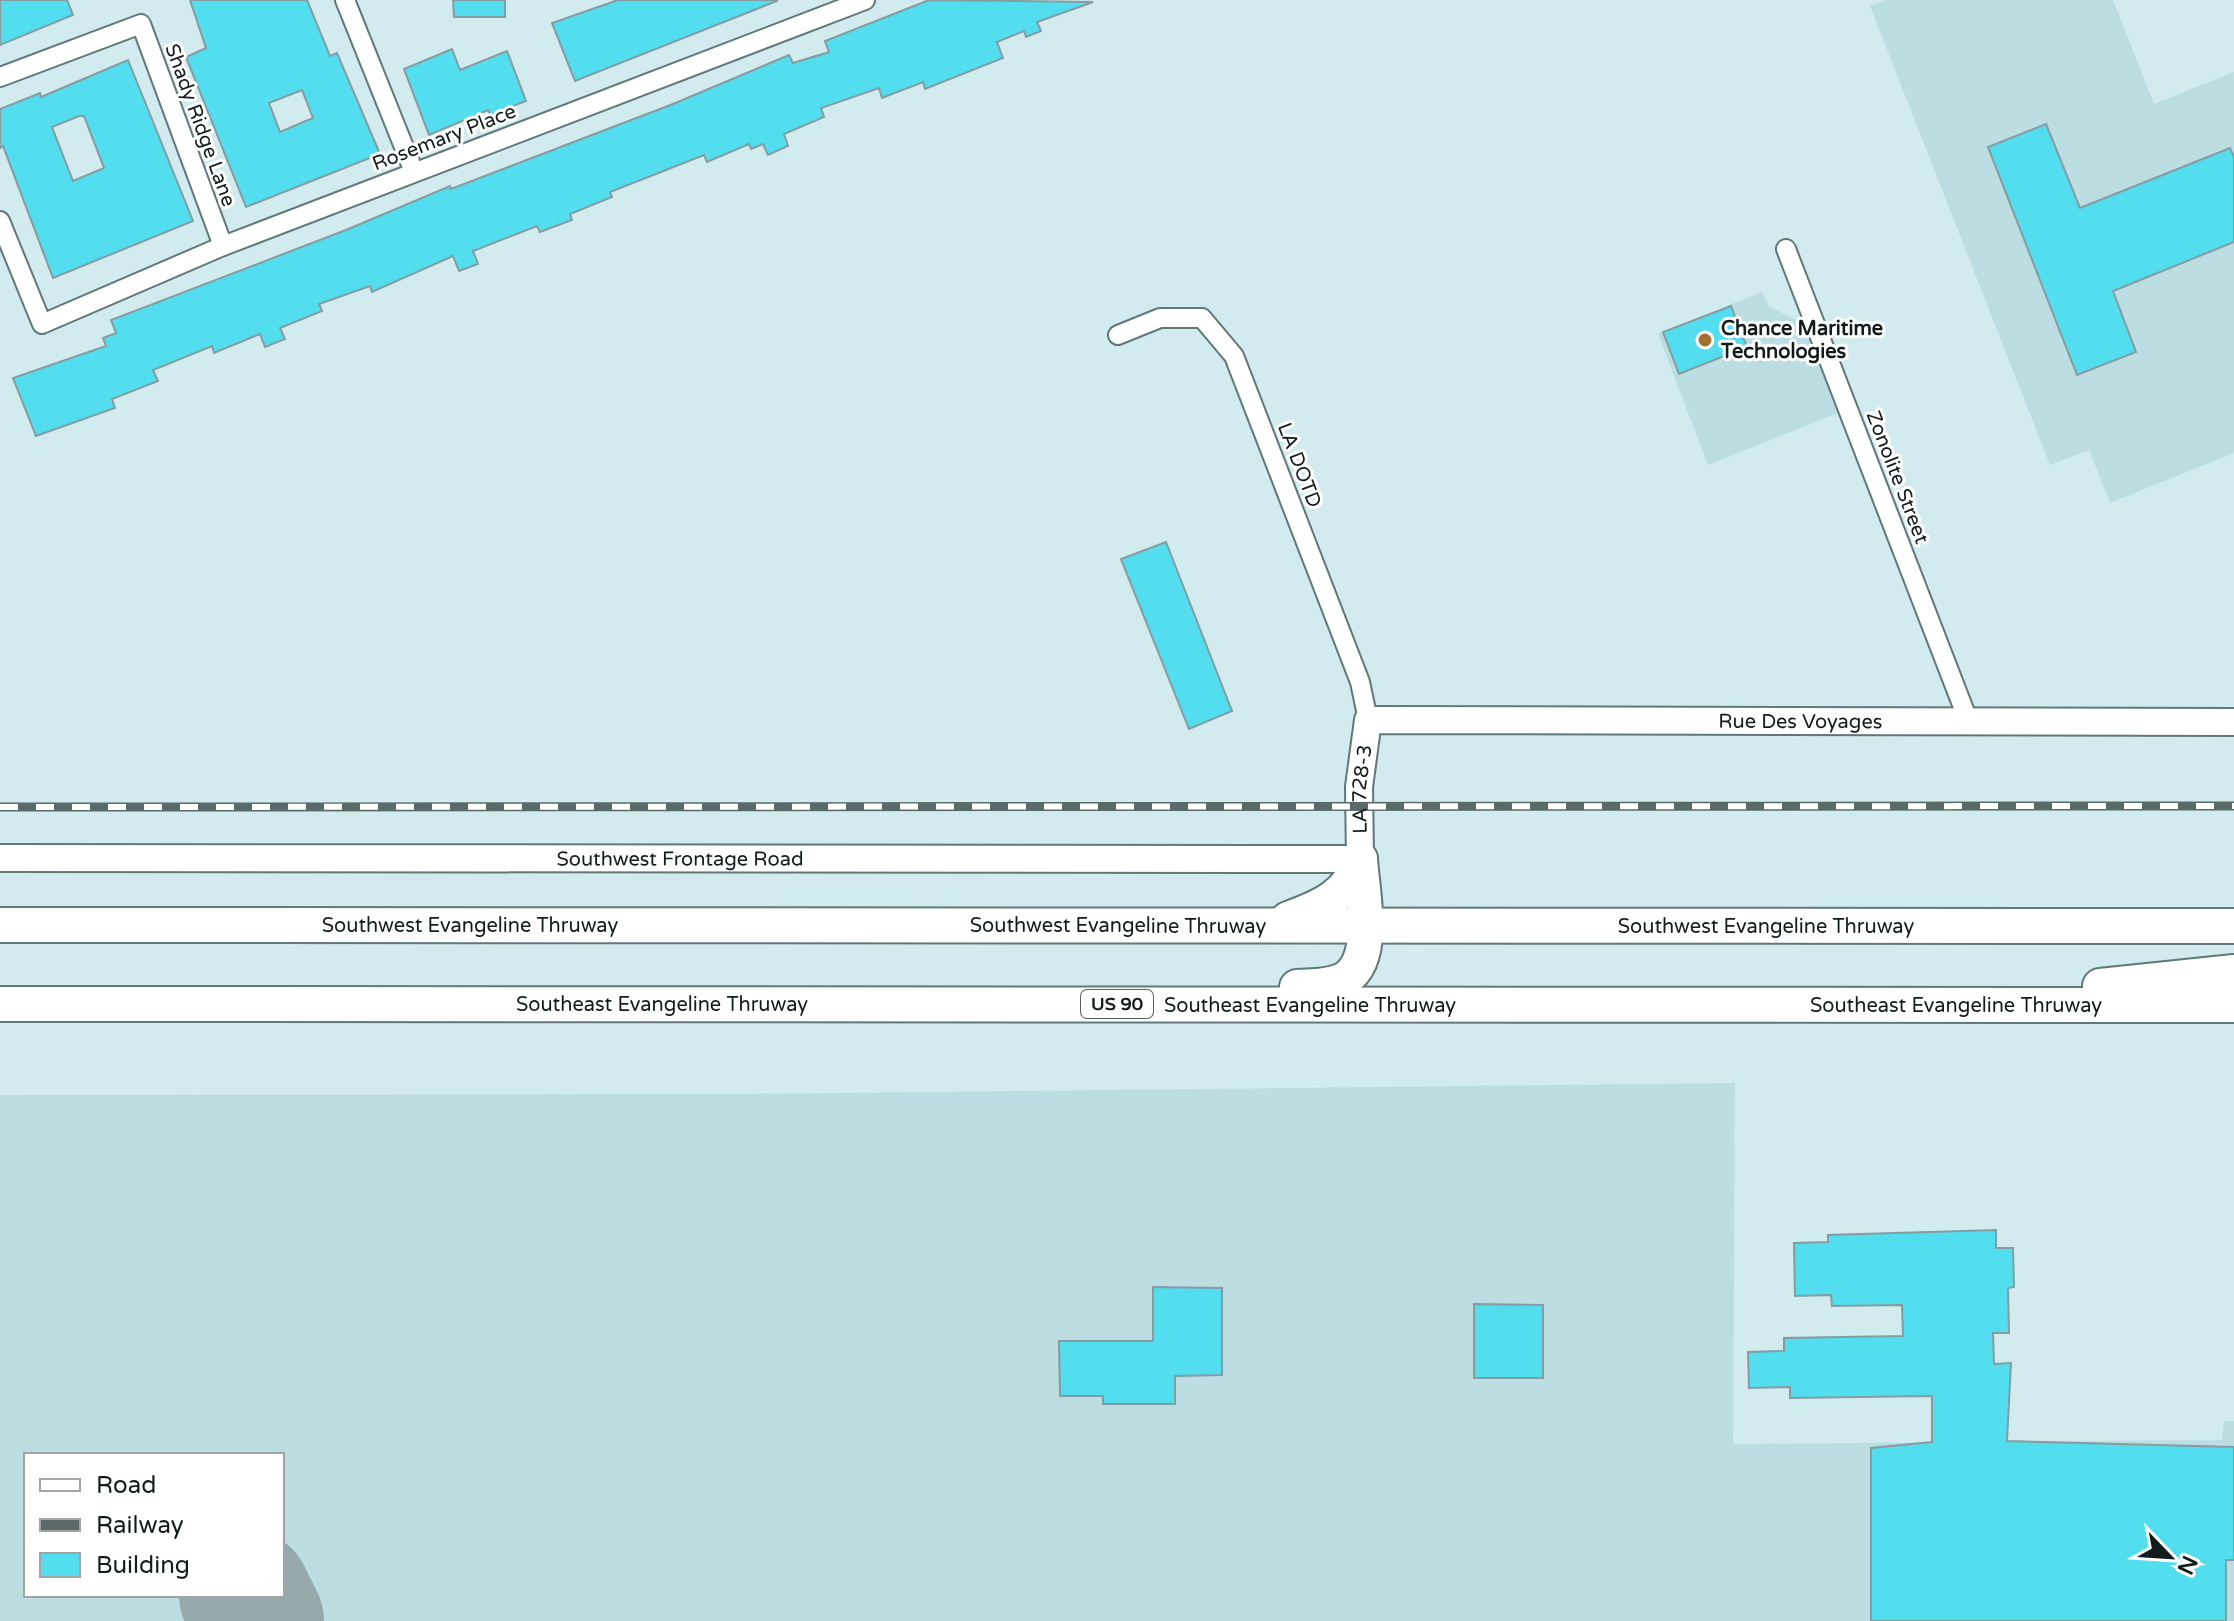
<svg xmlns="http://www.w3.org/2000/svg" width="2234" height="1621" viewBox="0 0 2234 1621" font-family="'Varela Round',sans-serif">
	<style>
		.built { fill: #bcdee3; fill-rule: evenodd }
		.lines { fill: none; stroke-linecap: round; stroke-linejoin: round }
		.runway { stroke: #96aaac; stroke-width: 132 }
		.building { fill: #53def0; stroke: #859ca0; stroke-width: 2; fill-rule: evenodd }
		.street-casing { stroke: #61787b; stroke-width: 22 }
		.secondary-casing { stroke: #61787b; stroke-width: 30 }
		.highway-casing { stroke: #61787b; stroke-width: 38 }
		.street { stroke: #fff; stroke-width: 18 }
		.secondary { stroke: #fff; stroke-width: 26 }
		.highway { stroke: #fff; stroke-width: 34 }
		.rail-casing { stroke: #5a6a6b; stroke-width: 9 }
		.rail { stroke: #fff; stroke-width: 6; stroke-dasharray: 18; stroke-linecap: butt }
		.poi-dot { fill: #a66f2b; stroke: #fff; stroke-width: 3 }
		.labels { text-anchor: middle; stroke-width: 6; stroke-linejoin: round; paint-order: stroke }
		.shield { fill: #fff; stroke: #5a6061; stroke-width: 2 }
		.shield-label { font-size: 18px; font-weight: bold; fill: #131c1d }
		.street-label { font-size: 20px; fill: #131c1d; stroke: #fff }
		.poi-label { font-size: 20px; font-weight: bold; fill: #131c1d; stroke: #fff; text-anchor: start }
	</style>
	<rect width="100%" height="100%" fill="#d1ebee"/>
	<g class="built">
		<polygon points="1885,0 2113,0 2154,104 2234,72 2234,453 2110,503 2089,450 2050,465 1870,6"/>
		<polygon points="1762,292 1769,306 1798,321 1806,332 1838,413 1708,465 1658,334"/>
		<path d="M1735,1083L1733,1444L2222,1440L2224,1421H2234V1621H0V1095L744,1094ZM26,1455H282V1595H26Z"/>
	</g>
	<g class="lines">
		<polyline class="runway" points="245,1595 258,1621"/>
	</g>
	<g class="building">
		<polygon points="0,0 67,0 73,15 0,45"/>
		<path d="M190,0H307L330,56L337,53L380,154L246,207L186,57L206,48ZM302,90L313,118L280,132L269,103Z"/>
		<polygon points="453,0 505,0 505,17 454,17"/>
		<polygon points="618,0 776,0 777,1 575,81 552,23"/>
		<polygon points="929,0 1093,2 1037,22 1041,31 1026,37 1024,31 997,42 1003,58 925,89 923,82 882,98 879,88 821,108 824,117 784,134 788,146 768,155 763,144 751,149 749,144 707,162 704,155 610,192 612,197 570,214 572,220 540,232 537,226 473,251 478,264 459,271 453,256 372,292 370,286 319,304 322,311 280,328 285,339 265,347 260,334 214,353 212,346 153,370 158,381 112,399 115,408 36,436 13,378 106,346 103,338 116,333 111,320 346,230 450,186 451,189 673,104 789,55 793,63 829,52 825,41"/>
		<polygon points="452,49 460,70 507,51 526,101 490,115 488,110 429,135 404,69"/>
		<path d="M128,60L193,221L53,278L3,146L0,148V109L40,93L41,97ZM79,116H84L104,168L73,181L52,127Z"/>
		<polygon points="2046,124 2080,208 2230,148 2234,157 2234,242 2113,291 2136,352 2077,375 1988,147"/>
		<polygon points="1731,306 1747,347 1679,374 1663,332"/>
		<polygon points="1166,542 1232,711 1189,729 1121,559"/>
		<polygon points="1996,1230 1996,1248 2013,1248 2014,1287 2008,1288 2009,1333 1993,1333 1994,1364 2011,1363 2007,1441 2234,1447 2234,1560 2226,1560 2226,1621 1871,1621 1871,1448 1932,1442 1932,1396 1790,1398 1790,1387 1749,1388 1748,1352 1784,1351 1784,1338 1903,1336 1902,1305 1832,1306 1831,1295 1795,1296 1794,1243 1828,1242 1828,1235"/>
		<polygon points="1153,1287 1222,1288 1222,1375 1175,1376 1175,1404 1103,1404 1103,1396 1060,1396 1059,1341 1153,1341"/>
		<polygon points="1474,1304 1543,1305 1543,1378 1474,1378"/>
	</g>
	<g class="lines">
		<defs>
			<g id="street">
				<polyline points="345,0 414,172"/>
				<polyline points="0,77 141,24 223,246"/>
				<polyline points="0,221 42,324 223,246 865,0"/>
				<polyline points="1786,249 1968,720"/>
				<polyline points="1118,335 1160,318 1202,318 1234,356 1360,682 1368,720"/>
			</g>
			<g id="secondary">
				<path id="s1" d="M0,858L1360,859L1359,787L1368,720L2234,722"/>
			</g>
			<g id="highway">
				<path d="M1288,919C1321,907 1350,895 1360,859"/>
				<path id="s2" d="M0,925L2234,926"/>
				<polyline points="2100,986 2234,972"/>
				<path d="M1297,987C1312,986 1327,987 1341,981C1379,964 1362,893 1360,859"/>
				<path id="s3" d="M0,1004L2234,1005"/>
			</g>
		</defs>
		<use href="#street" class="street-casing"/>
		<use href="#secondary" class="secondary-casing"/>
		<use href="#highway" class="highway-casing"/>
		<use href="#street" class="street"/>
		<use href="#secondary" class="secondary"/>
		<use href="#highway" class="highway"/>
		<defs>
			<polyline id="rail" points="0,807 2234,806"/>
		</defs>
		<use href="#rail" class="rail-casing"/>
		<use href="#rail" class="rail"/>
	</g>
	<circle class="poi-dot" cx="1705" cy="340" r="8"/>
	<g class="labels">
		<rect class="shield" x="1081" y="990" width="72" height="28" rx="6"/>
		<g class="shield-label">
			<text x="1117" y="1010">US 90</text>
		</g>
		<g class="street-label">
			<text transform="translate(201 125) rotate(70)" y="7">Shady Ridge Lane</text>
			<text transform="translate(444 137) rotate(-21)" y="7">Rosemary Place</text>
			<text transform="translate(1300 465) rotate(69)" y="7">LA DOTD</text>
			<text transform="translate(1898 477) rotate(69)" y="7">Zonolite Street</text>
			<text dy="7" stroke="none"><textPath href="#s1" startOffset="1932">Rue Des Voyages</textPath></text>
			<text dy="7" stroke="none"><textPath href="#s1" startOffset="1430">LA 728-3</textPath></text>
			<text dy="7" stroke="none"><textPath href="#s1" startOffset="680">Southwest Frontage Road</textPath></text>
			<text dy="7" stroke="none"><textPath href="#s2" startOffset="1118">Southwest Evangeline Thruway</textPath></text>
			<text dy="7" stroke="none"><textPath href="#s2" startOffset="1766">Southwest Evangeline Thruway</textPath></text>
			<text dy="7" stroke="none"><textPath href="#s2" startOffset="470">Southwest Evangeline Thruway</textPath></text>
			<text dy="7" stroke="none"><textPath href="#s3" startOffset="662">Southeast Evangeline Thruway</textPath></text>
			<text dy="7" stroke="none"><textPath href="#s3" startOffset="1310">Southeast Evangeline Thruway</textPath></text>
			<text dy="7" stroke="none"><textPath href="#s3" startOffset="1956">Southeast Evangeline Thruway</textPath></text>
		</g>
		<g class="poi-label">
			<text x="1721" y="335">Chance Maritime<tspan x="1721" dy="23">Technologies</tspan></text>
		</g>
	</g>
	<rect x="24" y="1453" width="260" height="144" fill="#ffffff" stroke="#a1a4a5" stroke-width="2"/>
	<rect x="40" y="1479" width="40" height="12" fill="#ffffff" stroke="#a1a4a5" stroke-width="2"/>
	<text x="96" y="1493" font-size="24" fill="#131c1d">Road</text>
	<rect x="40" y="1519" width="40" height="12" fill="#5a6a6b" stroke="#a1a4a5" stroke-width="2"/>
	<text x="96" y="1533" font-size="24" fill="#131c1d">Railway</text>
	<rect x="40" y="1553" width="40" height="24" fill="#53def0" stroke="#a1a4a5" stroke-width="2"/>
	<text x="96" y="1573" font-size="24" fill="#131c1d">Building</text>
	<g transform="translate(2170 1557) rotate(115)" stroke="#ffffff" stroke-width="6" paint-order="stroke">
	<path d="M0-6L14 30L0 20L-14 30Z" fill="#131c1d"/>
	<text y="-12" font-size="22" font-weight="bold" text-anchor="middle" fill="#131c1d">N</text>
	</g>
</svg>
